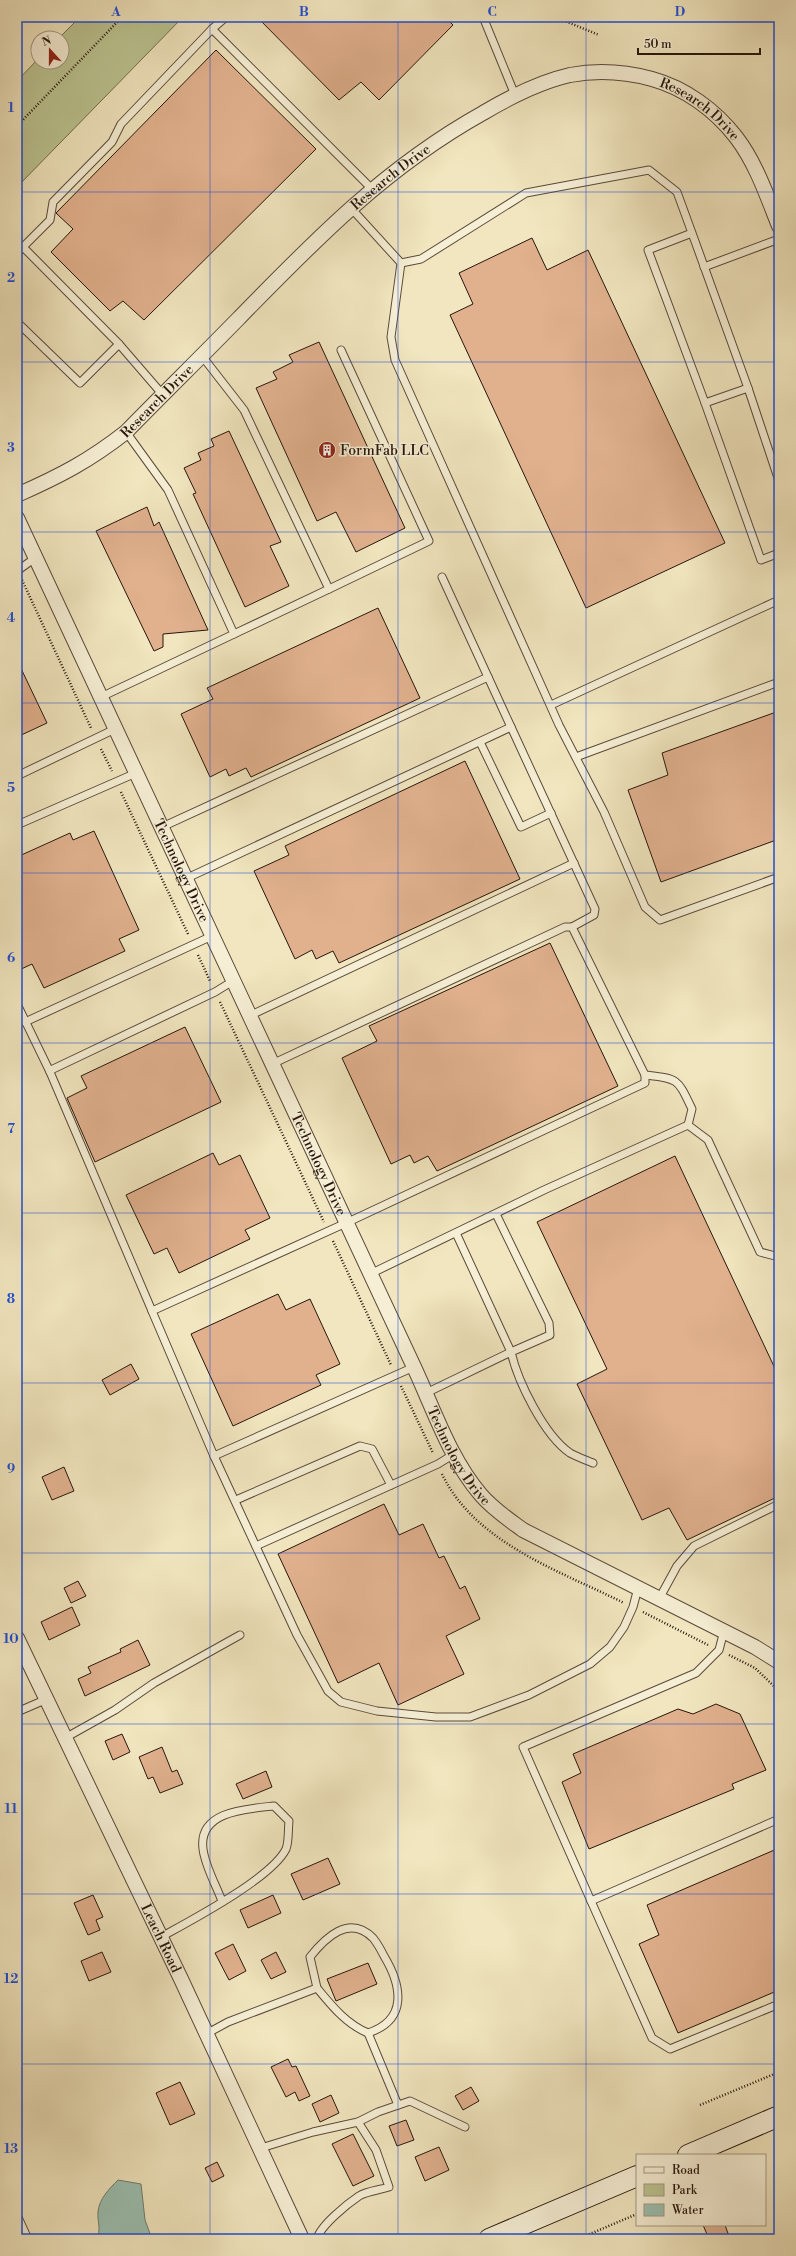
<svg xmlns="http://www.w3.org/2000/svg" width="796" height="2256" viewBox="0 0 796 2256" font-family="'Libre Bodoni',serif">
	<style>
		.green { fill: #bbc491; stroke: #716d4f }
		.water { fill: #9bc0b1; stroke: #6d7c6f }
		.building { fill: #e1b18e; stroke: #27160d }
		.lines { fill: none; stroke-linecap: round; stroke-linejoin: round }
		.service-casing { stroke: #5a4a3a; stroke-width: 9 }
		.minor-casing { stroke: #5a4a3a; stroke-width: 16 }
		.secondary-casing { stroke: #27160d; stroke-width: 22 }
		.path { stroke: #27160d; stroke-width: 2.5; stroke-dasharray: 1 2; stroke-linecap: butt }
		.service { stroke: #f6efd5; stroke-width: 7 }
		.minor { stroke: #f6efd5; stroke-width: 14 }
		.secondary { stroke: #f6efd5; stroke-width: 20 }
		.grid { fill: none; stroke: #1d4ed8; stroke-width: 1; stroke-opacity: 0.55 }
		.labels { text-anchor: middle; stroke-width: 3; stroke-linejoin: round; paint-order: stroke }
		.street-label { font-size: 14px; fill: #27160d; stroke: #f6efd5 }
		.poi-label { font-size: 14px; fill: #27160d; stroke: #f6efd5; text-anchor: start }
		.neatline { fill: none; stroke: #1d4ed8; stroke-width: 1.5 }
		.grid-label { font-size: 13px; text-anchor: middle; font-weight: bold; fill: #1d4ed8 }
	</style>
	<rect width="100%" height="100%" fill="#f1e6bf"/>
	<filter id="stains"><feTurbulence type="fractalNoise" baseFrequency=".005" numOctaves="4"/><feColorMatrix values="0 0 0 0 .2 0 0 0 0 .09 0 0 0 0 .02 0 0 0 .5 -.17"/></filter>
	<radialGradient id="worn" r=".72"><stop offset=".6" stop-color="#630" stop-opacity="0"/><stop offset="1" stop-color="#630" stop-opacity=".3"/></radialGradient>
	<polygon class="green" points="80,17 183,17 17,187 17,81 38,59 38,62 62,62 62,38 59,38"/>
	<path class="water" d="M118,2180L141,2184L145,2220L152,2239H96C102,2231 97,2221 98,2212C99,2199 109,2189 118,2180Z"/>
	<g class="building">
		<polygon points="257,17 445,17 453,25 379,100 361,82 339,100"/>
		<polygon points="216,50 316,149 144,320 123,301 110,311 51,252 73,229 56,213"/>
		<polygon points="532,238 547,270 588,250 725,543 586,608 450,315 473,304 459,273"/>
		<polygon points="319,342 405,528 356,552 336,512 317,521 256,388 277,379 273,372 293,362 289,355"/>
		<polygon points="229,431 281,542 270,546 289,586 245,607 193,494 196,493 184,468 201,460 198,453 214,446 211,439"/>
		<polygon points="147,507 154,526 159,522 208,630 163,634 163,647 154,651 96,531"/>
		<polygon points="378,608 420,698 251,777 246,768 229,776 226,769 210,777 181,714 213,699 207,688"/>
		<polygon points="17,660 47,723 17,737"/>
		<polygon points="779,711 779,839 661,882 628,790 668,775 662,753"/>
		<polygon points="465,761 520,879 339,963 333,951 316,959 312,950 295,959 254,871 289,855 285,846"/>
		<polygon points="94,831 139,930 119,939 125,951 44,988 32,964 17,971 17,857 70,833 73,840"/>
		<polygon points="550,943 618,1086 437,1171 428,1156 414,1163 410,1155 391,1164 342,1058 377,1041 369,1026"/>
		<polygon points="185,1027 221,1102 95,1162 67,1098 87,1088 81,1076"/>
		<polygon points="213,1153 219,1165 240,1155 270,1218 245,1230 250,1239 179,1273 167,1248 154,1254 126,1195"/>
		<polygon points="675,1156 779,1377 779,1496 687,1540 669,1508 642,1520 577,1384 607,1369 537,1222"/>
		<polygon points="278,1294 286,1310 310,1299 340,1364 316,1375 321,1385 233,1426 191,1334"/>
		<polygon points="131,1364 139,1379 110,1395 102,1380"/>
		<polygon points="64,1467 74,1491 52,1500 42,1477"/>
		<polygon points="384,1504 399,1535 423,1524 439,1558 444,1556 460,1589 465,1586 480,1619 446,1636 464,1674 398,1705 379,1663 338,1683 278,1554"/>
		<polygon points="78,1581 86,1596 71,1603 64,1588"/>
		<polygon points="72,1607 80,1625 49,1640 41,1622"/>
		<polygon points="138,1640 150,1665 85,1696 78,1679 91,1673 88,1667 121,1652 120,1649"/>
		<polygon points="716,1704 740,1714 766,1770 732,1784 734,1789 589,1849 562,1782 581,1773 573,1754 678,1709 693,1714"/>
		<polygon points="122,1734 130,1752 113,1760 105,1741"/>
		<polygon points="162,1747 172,1772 177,1770 183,1784 160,1793 153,1777 148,1779 139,1757"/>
		<polygon points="266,1771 272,1787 243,1799 236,1784"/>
		<polygon points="779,1848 779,1990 678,2033 639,1944 659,1935 647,1905"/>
		<polygon points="328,1858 340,1884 303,1900 291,1874"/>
		<polygon points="93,1895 103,1917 96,1920 100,1930 88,1935 74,1903"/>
		<polygon points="273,1895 281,1913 248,1928 240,1910"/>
		<polygon points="233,1944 246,1971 229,1980 215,1953"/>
		<polygon points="102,1952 111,1972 89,1981 81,1961"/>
		<polygon points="276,1952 286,1972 271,1979 261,1960"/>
		<polygon points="368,1963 377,1984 336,2001 327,1979"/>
		<polygon points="288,2059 292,2067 296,2066 310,2096 299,2101 295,2092 286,2097 271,2067"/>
		<polygon points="180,2082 195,2114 170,2125 156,2093"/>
		<polygon points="471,2087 479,2101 463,2110 455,2096"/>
		<polygon points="331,2095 339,2113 320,2122 312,2104"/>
		<polygon points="406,2120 414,2140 397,2146 389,2126"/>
		<polygon points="353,2134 374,2176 353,2186 332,2144"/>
		<polygon points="439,2147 449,2170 425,2181 415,2157"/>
		<polygon points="217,2162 224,2176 212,2182 205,2168"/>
		<polygon points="703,2225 725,2225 730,2239 709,2239"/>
	</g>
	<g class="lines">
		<defs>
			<g id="service">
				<polyline points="483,17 515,95"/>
				<polyline points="212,29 372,189"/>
				<polyline points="350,207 401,263 391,337 395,360 559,725 604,812 645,907 660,920 779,877"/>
				<polyline points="23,247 119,344 163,395"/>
				<polyline points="17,253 50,220 53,202 112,142 121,124 212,29 226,17"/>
				<polyline points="401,263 421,259 526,193 649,170 677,192 692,233 648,250 705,403 748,388 692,233"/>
				<polyline points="704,267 779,239"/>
				<polyline points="17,322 80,383 119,344"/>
				<polyline points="202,356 244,410 329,589 234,634"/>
				<polyline points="748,388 779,481"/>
				<polyline points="705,403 761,560 779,553"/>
				<polyline points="17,571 35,558"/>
				<polyline points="329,589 429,541 341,350"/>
				<polyline points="488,677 511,727"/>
				<polyline points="101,697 234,634 168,490 126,432"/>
				<polyline points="551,705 779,600"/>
				<polyline points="480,742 521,827 551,813"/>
				<polyline points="576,757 779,682"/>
				<polyline points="17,776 115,729"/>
				<polyline points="17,825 136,773"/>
				<polyline points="162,827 488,677 442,577"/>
				<polyline points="185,879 511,727 595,909 594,915 572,927"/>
				<polyline points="17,1004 50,1072"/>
				<polyline points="249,1016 574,863"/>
				<polyline points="25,1022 212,936"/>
				<polyline points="272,1064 565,927 572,927 645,1075 645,1083 346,1223 152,1311 214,1456 414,1367"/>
				<path d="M645,1075C679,1079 677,1078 692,1109L688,1125"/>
				<path d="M496,1214L549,1323L550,1335L511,1352C518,1382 544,1435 570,1453C577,1457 586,1460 593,1463"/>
				<polyline points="370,1274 544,1190 688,1125 708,1140 760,1252 779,1257"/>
				<polyline points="779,1299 779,1301"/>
				<polyline points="152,1311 50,1072 51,1070 215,992 233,981"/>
				<polyline points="426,1393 511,1352 456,1233"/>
				<polyline points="214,1456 297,1635 328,1691 341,1702 377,1711 436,1717 470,1717 529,1695 590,1664 610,1647 624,1627 633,1607 638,1588"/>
				<polyline points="236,1500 360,1446 372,1449 391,1485"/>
				<polyline points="256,1546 438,1464 454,1454"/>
				<polyline points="659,1599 677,1566 694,1546 779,1504"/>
				<polyline points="17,1712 47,1699"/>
				<polyline points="65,1738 115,1710 154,1683 240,1635"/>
				<polyline points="779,1819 591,1901 652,2038 670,2049 779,2004"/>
				<polyline points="591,1901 523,1747 696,1673 719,1650 724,1631"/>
				<path d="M161,1937C190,1921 272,1878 286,1849C289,1842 288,1829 289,1821L274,1806C246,1809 198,1811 203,1849C205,1866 216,1885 222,1901"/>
				<polyline points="368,2033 398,2105"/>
				<path d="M206,2034L228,2022L317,1988C332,2006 346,2024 368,2033C408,2020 402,1986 384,1956C381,1950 377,1943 373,1938C349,1914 325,1938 310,1957L317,1988"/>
				<polyline points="261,2148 313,2132 358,2122 378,2112 410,2101 465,2127"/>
				<polyline points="17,2215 28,2239"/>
				<path d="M317,2239C320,2226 347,2204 359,2196C367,2191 380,2190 389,2187L376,2150L358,2122"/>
			</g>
			<g id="minor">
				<path id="s1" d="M17,495C60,476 89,461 126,432C163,394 201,357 239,318C315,240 386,167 483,113C510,97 539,82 570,75C597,70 626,72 652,79C685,88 715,110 736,137C756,163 767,196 779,226"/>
				<path id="s2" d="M17,518L414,1367C434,1410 450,1459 481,1495C493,1509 508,1519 523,1530L755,1647L779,1662"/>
				<path id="s3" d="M17,1638L181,1979L302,2239"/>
			</g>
			<g id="secondary">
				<polyline points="688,2155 779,2116"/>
				<polyline points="489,2239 637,2176"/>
			</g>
		</defs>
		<use href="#service" class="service-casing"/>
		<use href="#minor" class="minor-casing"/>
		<use href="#secondary" class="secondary-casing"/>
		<g class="path">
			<polyline points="555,17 599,35"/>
			<polyline points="17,126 122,17"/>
			<polyline points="22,580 91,728"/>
			<polyline points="101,749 112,771"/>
			<polyline points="121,792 188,934"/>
			<polyline points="198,955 210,981"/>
			<polyline points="220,1002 324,1222"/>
			<polyline points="333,1241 391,1365"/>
			<polyline points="401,1386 433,1453"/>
			<path d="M442,1474C475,1543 560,1571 624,1603"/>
			<polyline points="643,1612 708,1645"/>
			<polyline points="729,1655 755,1668 779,1691"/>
			<polyline points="700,2105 779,2072"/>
			<polyline points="578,2239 637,2214"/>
		</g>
		<use href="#service" class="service"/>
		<use href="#minor" class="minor"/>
		<use href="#secondary" class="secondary"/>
	</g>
	<path class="grid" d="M210,17V2239M398,17V2239M586,17V2239M17,192H779M17,362H779M17,532H779M17,703H779M17,873H779M17,1043H779M17,1213H779M17,1383H779M17,1553H779M17,1724H779M17,1894H779M17,2064H779"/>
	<defs>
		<symbol id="building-disc" viewBox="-11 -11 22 22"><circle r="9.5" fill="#8f2418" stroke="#f6efd5"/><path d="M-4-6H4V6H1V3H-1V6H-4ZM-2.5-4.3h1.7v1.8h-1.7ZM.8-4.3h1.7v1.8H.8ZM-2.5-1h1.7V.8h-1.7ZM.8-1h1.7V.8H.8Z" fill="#fff"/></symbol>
	</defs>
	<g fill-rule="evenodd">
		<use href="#building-disc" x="317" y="440" width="20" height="20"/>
	</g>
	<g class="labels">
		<g class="street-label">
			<text dy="5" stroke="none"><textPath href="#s1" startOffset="842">Research Drive</textPath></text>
			<text dy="5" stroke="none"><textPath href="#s1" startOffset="494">Research Drive</textPath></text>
			<text dy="5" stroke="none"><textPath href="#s1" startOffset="170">Research Drive</textPath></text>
			<text dy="5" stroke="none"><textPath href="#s2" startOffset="389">Technology Drive</textPath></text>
			<text dy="5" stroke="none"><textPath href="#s2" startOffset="713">Technology Drive</textPath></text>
			<text dy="5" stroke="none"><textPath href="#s2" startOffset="1037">Technology Drive</textPath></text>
			<text dy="5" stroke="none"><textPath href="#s3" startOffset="333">Leach Road</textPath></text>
		</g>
		<g class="poi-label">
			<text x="340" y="455">FormFab LLC</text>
		</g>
	</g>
	<rect width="796" height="2256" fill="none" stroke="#f1e6bf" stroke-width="44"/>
	<rect x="636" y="2154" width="130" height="72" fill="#f6efd5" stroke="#a39885"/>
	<rect x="644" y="2167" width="20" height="6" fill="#f6efd5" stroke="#a39885"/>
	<text x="672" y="2174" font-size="12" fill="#27160d">Road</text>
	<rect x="644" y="2184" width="20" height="12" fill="#bbc491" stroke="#a39885"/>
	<text x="672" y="2194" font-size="12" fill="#27160d">Park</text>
	<rect x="644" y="2204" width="20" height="12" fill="#9bc0b1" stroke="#a39885"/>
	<text x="672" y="2214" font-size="12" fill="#27160d">Water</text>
	<g transform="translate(50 50) rotate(339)"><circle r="19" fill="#f6efd5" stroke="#a39885"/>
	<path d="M0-3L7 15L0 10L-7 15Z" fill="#8f2418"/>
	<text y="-6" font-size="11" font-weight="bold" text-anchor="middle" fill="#27160d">N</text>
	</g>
	<path d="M638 48v6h122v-6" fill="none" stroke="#27160d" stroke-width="2"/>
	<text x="644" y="48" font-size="12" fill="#27160d" stroke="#f6efd5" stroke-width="3" paint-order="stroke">50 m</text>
	<rect x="22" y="22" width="752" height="2212" class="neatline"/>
	<g class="grid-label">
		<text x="116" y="16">A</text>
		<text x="304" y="16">B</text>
		<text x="492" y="16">C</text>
		<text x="680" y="16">D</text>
		<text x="11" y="112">1</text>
		<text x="11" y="282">2</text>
		<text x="11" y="452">3</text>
		<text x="11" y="622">4</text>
		<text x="11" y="792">5</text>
		<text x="11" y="962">6</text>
		<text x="11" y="1133">7</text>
		<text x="11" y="1303">8</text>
		<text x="11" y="1473">9</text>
		<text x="11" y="1643">10</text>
		<text x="11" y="1813">11</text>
		<text x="11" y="1983">12</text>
		<text x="11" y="2153">13</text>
	</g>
	<rect width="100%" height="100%" filter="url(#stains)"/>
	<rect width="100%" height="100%" fill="url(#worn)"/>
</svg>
